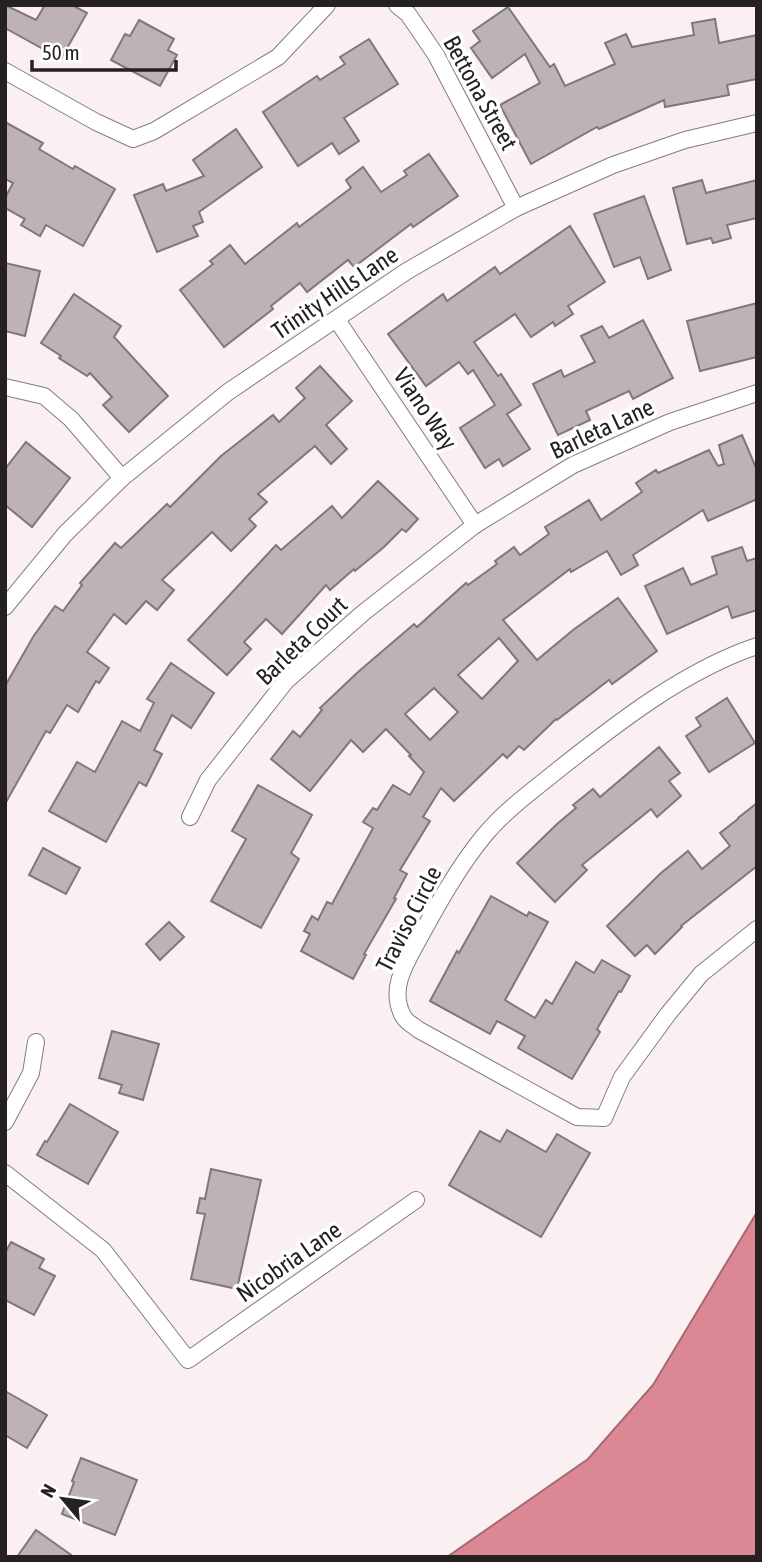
<svg xmlns="http://www.w3.org/2000/svg" width="762" height="1562" viewBox="0 0 762 1562" font-family="'Asap Condensed',sans-serif">
	<style>
		.water { fill: #db8894; stroke: #a46972; stroke-width: 2 }
		.building { fill: #bdb3b4; stroke: #807778; stroke-width: 2; fill-rule: evenodd }
		.lines { fill: none; stroke-linecap: round; stroke-linejoin: round }
		.minor-casing { stroke: #857c7d; stroke-width: 18 }
		.minor { stroke: #fff; stroke-width: 16 }
		.labels { text-anchor: middle; stroke-width: 7; stroke-linejoin: round; paint-order: stroke }
		.street-label { font-size: 24px; fill: #252122; stroke: #fff }
	</style>
	<rect width="100%" height="100%" fill="#fbf0f1"/>
	<polygon class="water" points="757,1212 757,1557 447,1557 588,1459 653,1385"/>
	<g class="building">
		<polygon points="5,5 36,20 45,5 72,5 87,13 61,59 5,28"/>
		<polygon points="508,7 550,67 554,64 565,86 615,64 605,43 626,34 632,47 694,35 692,23 715,19 719,43 757,35 757,79 727,85 729,95 665,107 664,100 599,129 597,127 531,164 500,105 540,83 525,54 492,78 471,48 480,41 473,31"/>
		<polygon points="139,20 174,39 168,50 177,55 160,86 111,60 125,34 130,36"/>
		<polygon points="369,39 398,84 344,118 359,141 339,154 332,143 298,166 263,112 317,76 320,80 345,64 340,57"/>
		<polygon points="5,122 43,143 39,149 73,169 75,166 115,189 83,246 46,225 40,236 21,225 25,219 5,208 5,198 13,183 5,179"/>
		<polygon points="236,129 262,167 199,212 203,222 193,226 198,236 157,252 134,195 163,184 166,191 204,176 193,160"/>
		<polygon points="429,154 458,196 413,227 411,224 354,267 348,260 307,292 300,283 271,306 273,309 224,347 180,290 213,264 210,261 230,245 245,264 297,223 299,227 351,188 346,180 363,167 381,192 407,175 404,171"/>
		<polygon points="702,180 706,193 757,180 757,218 727,225 731,238 713,243 711,238 687,244 673,188"/>
		<polygon points="644,196 671,270 648,279 640,257 614,267 594,214"/>
		<polygon points="570,226 605,282 568,306 573,314 555,326 553,322 531,337 515,314 474,342 498,376 501,374 521,405 507,414 530,449 503,466 499,459 485,468 460,428 495,405 473,370 468,374 459,362 426,386 388,334 443,294 447,301 495,267 500,274"/>
		<polygon points="5,263 40,271 25,336 5,331"/>
		<polygon points="74,294 121,326 114,337 168,396 129,432 103,405 112,397 90,373 87,376 59,358 61,356 41,343"/>
		<polygon points="757,303 757,357 700,371 687,321"/>
		<polygon points="643,320 673,378 633,399 629,391 586,411 590,420 558,435 533,384 561,370 564,377 595,362 581,336 602,326 609,338"/>
		<polygon points="320,366 352,401 326,425 347,449 331,464 315,446 258,494 267,502 249,519 256,526 231,551 212,532 162,580 174,590 157,610 146,601 126,624 114,614 87,652 109,668 99,683 96,681 78,712 67,705 50,733 46,731 5,804 5,686 33,637 55,606 63,611 82,585 80,583 115,543 121,548 167,504 170,507 221,456 273,415 279,422 305,398 296,388"/>
		<path d="M742,435L757,470V499L708,521L703,510L633,555L638,565L621,575L607,551L571,572L570,569L503,620L537,660L573,630L618,598L657,651L612,684L609,680L557,720L556,719L524,750L519,746L507,758L503,754L454,801L441,788L423,817L430,821L400,870L407,874L394,898L396,899L364,954L366,955L353,979L301,951L310,934L304,931L312,916L318,920L327,902L332,904L373,828L363,822L373,808L377,810L393,785L410,795L424,772L409,756L411,755L386,729L363,752L351,740L310,791L271,759L293,731L300,737L322,710L320,708L358,672L414,624L417,627L466,583L468,585L497,564L495,561L514,547L520,555L549,534L545,527L589,500L601,520L642,492L636,483L656,470L658,473L709,450L718,466L724,464L719,445ZM499,638L518,661L482,699L458,675ZM434,688L458,712L430,740L405,714Z"/>
		<polygon points="26,442 70,478 32,527 5,505 5,469"/>
		<polygon points="378,481 418,519 406,532 402,529 384,547 355,571 354,569 330,590 326,585 282,634 266,619 244,642 251,649 227,675 188,640 276,545 281,550 332,506 342,518"/>
		<polygon points="742,547 747,561 757,558 757,610 732,618 728,606 667,634 645,586 683,568 691,585 717,574 712,557"/>
		<polygon points="171,663 214,693 191,728 172,715 154,750 162,754 146,786 139,782 106,842 49,811 77,762 95,772 122,721 140,731 154,703 147,699"/>
		<polygon points="727,698 755,743 709,772 686,736 701,726 696,718"/>
		<polygon points="659,747 680,773 669,781 681,796 657,817 651,809 582,865 587,870 555,902 517,863 557,824 576,808 573,805 593,789 600,797"/>
		<polygon points="258,785 312,815 291,853 299,859 261,928 211,901 246,839 232,831"/>
		<polygon points="757,803 757,866 681,926 682,927 655,954 647,945 635,956 607,926 661,873 688,851 702,869 730,846 720,833 738,819 738,818"/>
		<polygon points="43,848 80,868 66,894 29,875"/>
		<polygon points="491,896 527,916 529,912 548,922 505,1000 535,1018 546,1000 552,1004 576,962 594,973 602,960 630,976 621,992 619,991 597,1029 600,1032 572,1079 518,1048 525,1036 497,1021 490,1034 430,1001 457,951 459,953"/>
		<polygon points="169,922 184,937 160,960 146,944"/>
		<polygon points="112,1031 159,1044 143,1100 119,1093 122,1085 99,1078"/>
		<polygon points="70,1104 118,1132 88,1184 37,1155 45,1141 47,1142"/>
		<polygon points="507,1130 546,1152 557,1134 590,1153 541,1237 449,1185 480,1131 500,1142"/>
		<polygon points="211,1169 261,1180 237,1289 191,1279 205,1214 197,1213 200,1198 205,1199"/>
		<polygon points="11,1242 44,1259 39,1268 55,1276 34,1315 5,1300 5,1253"/>
		<polygon points="5,1391 47,1415 27,1448 5,1435"/>
		<polygon points="81,1458 137,1480 115,1535 62,1514 74,1482 72,1481"/>
		<polygon points="36,1530 74,1557 17,1557"/>
	</g>
	<g class="lines">
		<defs>
			<g id="minor">
				<polyline points="397,5 408,14 436,55 516,208"/>
				<polyline points="5,71 96,122 133,139 154,131 278,57 327,5"/>
				<polyline points="337,320 475,525"/>
				<polyline points="5,387 44,396 71,419 122,478"/>
				<polyline points="5,607 65,534 122,478 228,392 407,271 516,208 613,165 685,140 757,123"/>
				<path d="M757,646C685,670 617,723 558,770C532,791 504,811 483,837C458,868 439,902 420,937C407,961 388,988 403,1016C406,1022 414,1026 419,1030L577,1117L604,1118L622,1077L668,1014L701,974L757,929"/>
				<polyline points="190,817 208,780 286,681 363,613 475,525 573,465 670,422 757,393"/>
				<polyline points="5,1122 31,1073 36,1042"/>
				<polyline points="5,1173 103,1250 188,1360 416,1200"/>
			</g>
		</defs>
		<use href="#minor" class="minor-casing"/>
		<use href="#minor" class="minor"/>
	</g>
	<g class="labels">
		<g class="street-label">
			<text transform="translate(480 93) rotate(61)" y="8">Bettona Street</text>
			<text transform="translate(335 293) rotate(-34)" y="8">Trinity Hills Lane</text>
			<text transform="translate(425 409) rotate(56)" y="8">Viano Way</text>
			<text transform="translate(602 429) rotate(-25)" y="8">Barleta Lane</text>
			<text transform="translate(302 641) rotate(-44)" y="8">Barleta Court</text>
			<text transform="translate(409 919) rotate(-63)" y="8">Traviso Circle</text>
			<text transform="translate(289 1262) rotate(-35)" y="8">Nicobria Lane</text>
		</g>
	</g>
	<rect width="762" height="1562" fill="none" stroke="#252122" stroke-width="14"/>
	<g transform="translate(63 1499) rotate(299)" stroke="#ffffff" stroke-width="5" paint-order="stroke">
	<path d="M0-5L12 26L0 18L-12 26Z" fill="#252122"/>
	<text y="-10" font-size="19" font-weight="bold" text-anchor="middle" fill="#252122">N</text>
	</g>
	<path d="M32 60v10h144v-10" fill="none" stroke="#252122" stroke-width="3.5"/>
	<text x="42" y="60" font-size="21" fill="#252122" stroke="#ffffff" stroke-width="5" paint-order="stroke">50 m</text>
</svg>
